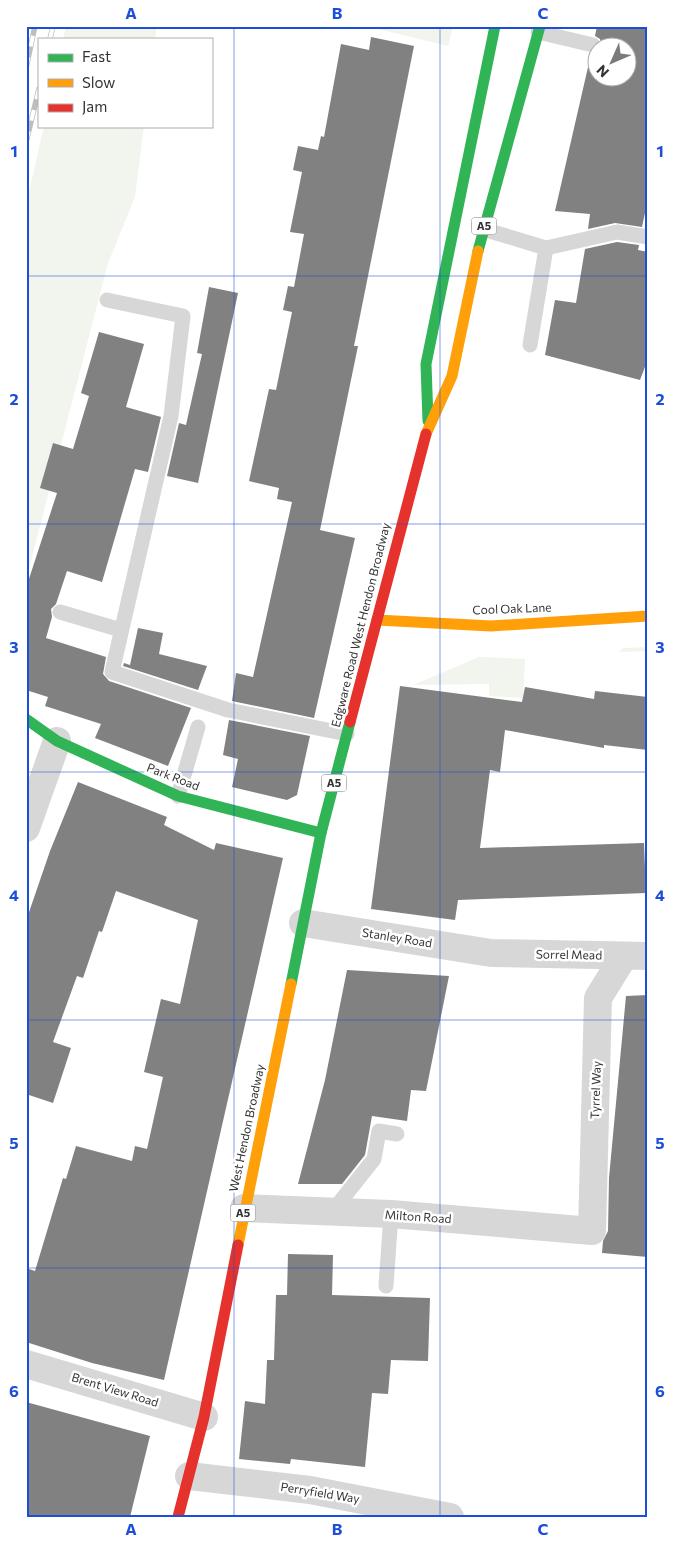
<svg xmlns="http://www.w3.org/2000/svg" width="674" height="1543" viewBox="0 0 674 1543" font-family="Commissioner,sans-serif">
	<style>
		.green { fill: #f1f5ed }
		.building { fill: #818181 }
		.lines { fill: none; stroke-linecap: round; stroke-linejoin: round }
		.lane { stroke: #d7d7d7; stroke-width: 15 }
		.street { stroke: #d7d7d7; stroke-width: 28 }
		.fast { stroke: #30b455; stroke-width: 11 }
		.slow { stroke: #ff9f0a; stroke-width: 11 }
		.jam { stroke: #e5322d; stroke-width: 11 }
		.rail-casing { stroke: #bebebe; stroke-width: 5.5 }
		.rail { stroke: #fff; stroke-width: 4; stroke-dasharray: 11; stroke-linecap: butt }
		.grid { fill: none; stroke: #1d4ed8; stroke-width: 1; stroke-opacity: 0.55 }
		.labels { text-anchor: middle; stroke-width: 5; stroke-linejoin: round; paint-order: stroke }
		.shield { fill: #fff; stroke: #707070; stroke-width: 1 }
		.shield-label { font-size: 11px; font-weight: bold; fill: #333 }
		.street-label { font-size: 12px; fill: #333; stroke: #fff }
		.neatline { fill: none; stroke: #1d4ed8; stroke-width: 2 }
		.grid-label { font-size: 16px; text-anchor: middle; font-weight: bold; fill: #1d4ed8 }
	</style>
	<rect width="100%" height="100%" fill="#fff"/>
	<g class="green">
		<polygon points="66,26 157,26 155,39 63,39"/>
		<polygon points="366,26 453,26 448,46"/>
		<polygon points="44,126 144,126 135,197 108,263 26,580 26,205"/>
		<polygon points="648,647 648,651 619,652 623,648"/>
		<polygon points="479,657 525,659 523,698 489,696 489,684 413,685"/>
	</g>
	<g class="building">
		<polygon points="597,26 648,26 648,199 642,227 615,223 588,229 590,214 555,211 591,54 596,54 596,78 626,78 626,48 602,48 600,39 595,36"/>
		<polygon points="371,37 414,46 354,346 358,346 320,530 355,538 314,718 232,701 236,673 253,677 292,502 277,499 279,488 249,481 269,389 276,390 292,312 283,310 288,286 294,287 304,234 290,232 302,172 293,170 298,146 318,150 321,136 324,137 341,44 369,50"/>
		<polygon points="617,242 639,245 638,250 648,252 648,359 640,380 545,355 555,300 576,303 585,249"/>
		<polygon points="209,287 238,293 198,483 167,476 179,423 186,425 202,354 197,353"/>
		<polygon points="99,332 144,344 126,407 161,417 148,472 135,469 102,582 67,571 56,604 51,609 52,617 46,638 106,657 103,674 109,681 191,708 168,766 95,738 101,724 45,706 48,697 26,690 26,588 57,493 40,488 53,443 73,449 89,396 81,393"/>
		<polygon points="138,628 163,633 159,654 207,666 198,690 123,666 124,663 130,665"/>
		<polygon points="400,686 522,702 525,687 594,699 595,691 648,697 648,750 604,745 604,748 505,730 500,772 490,770 480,848 644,843 646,893 458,900 455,920 371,909"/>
		<polygon points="229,720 310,736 297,795 287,800 232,787 238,759 223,755"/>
		<polygon points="78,782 167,817 164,825 214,850 216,843 283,858 164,1380 92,1363 26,1342 26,1268 35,1271 63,1178 66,1179 76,1146 132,1161 135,1146 147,1149 163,1077 144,1072 161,999 180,1004 198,920 116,891 102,932 99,931 83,978 77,976 53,1042 71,1048 53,1103 26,1094 26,921 50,851"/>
		<polygon points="347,970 449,976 426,1091 411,1090 407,1121 372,1116 365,1155 342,1184 298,1184 325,1080"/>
		<polygon points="648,995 648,1257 602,1253 603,1241 608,1231 609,1178 626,996"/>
		<polygon points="288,1254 333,1255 332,1295 430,1298 428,1361 391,1360 388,1394 372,1393 365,1467 291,1459 290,1464 239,1459 245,1401 265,1404 267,1360 274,1360 276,1295 287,1295"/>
		<polygon points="26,1402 150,1436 130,1517 26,1517"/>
	</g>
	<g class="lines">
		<g class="lane">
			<polyline points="538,32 593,45"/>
			<polyline points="483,229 546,248 617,232 648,237"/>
			<polyline points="107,300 183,316 171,416 112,672 228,710 347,734"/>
			<polyline points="530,345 546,248"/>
			<polyline points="60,612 121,630"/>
			<polyline points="178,796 198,727"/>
			<polyline points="332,1212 374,1159 379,1131 397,1134"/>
			<polyline points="386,1286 391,1214"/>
		</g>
		<g class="street">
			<polyline points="26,828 57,741"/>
			<polyline points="303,923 491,953 648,956"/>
			<polyline points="244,1208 391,1214 592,1231 598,998 624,956"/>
			<polyline points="26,1364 204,1417"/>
			<polyline points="189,1476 310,1490 450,1517"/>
		</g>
		<g class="fast">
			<polyline points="478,251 540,26"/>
			<polyline points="428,421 426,364 495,26"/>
			<polyline points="26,719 57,741 178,796 321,833"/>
			<polyline points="291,984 321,833 350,722"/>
		</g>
		<g class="slow">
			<polyline points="426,434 452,376 478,251"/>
			<polyline points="377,620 491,626 648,616"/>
			<polyline points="238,1245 291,984"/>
		</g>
		<g class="jam">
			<polyline points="350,722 426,434"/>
			<polyline points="178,1517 204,1417 238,1245"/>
		</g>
		<defs>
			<g id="rail">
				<polyline points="50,39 53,26"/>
				<polyline points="26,68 35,26"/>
				<polyline points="26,142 39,89"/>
			</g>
		</defs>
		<use href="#rail" class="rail-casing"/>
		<use href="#rail" class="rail"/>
	</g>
	<path class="grid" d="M234,26V1517M440,26V1517M26,276H648M26,524H648M26,772H648M26,1020H648M26,1268H648"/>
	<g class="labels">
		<g class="shield">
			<rect x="471.5" y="217.5" width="25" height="17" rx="4"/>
			<rect x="321.5" y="774.5" width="25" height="17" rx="4"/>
			<rect x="230.5" y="1204.5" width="25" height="17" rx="4"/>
		</g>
		<g class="shield-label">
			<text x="484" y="230">A5</text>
			<text x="334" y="787">A5</text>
			<text x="243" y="1217">A5</text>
		</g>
		<g class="street-label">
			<text transform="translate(512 609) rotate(-2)" y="4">Cool Oak Lane</text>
			<text transform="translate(361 625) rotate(-76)" y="4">Edgware Road West Hendon Broadway</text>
			<text transform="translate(173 777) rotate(21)" y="4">Park Road</text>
			<text transform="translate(397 938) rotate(9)" y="4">Stanley Road</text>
			<text transform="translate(569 955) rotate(1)" y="4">Sorrel Mead</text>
			<text transform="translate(596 1090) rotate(-88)" y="4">Tyrrel Way</text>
			<text transform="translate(247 1128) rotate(-78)" y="4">West Hendon Broadway</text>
			<text transform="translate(418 1217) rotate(4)" y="4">Milton Road</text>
			<text transform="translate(115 1390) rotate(17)" y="4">Brent View Road</text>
			<text transform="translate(320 1493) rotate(9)" y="4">Perryfield Way</text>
		</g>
	</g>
	<rect width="674" height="1543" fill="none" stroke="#ffffff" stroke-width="55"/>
	<rect x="38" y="38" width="175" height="90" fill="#ffffff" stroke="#adadad"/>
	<rect x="48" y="54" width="25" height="8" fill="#30b455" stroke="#adadad"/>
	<text x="82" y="62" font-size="15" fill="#333333">Fast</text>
	<rect x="48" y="79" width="25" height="8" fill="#ff9f0a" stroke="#adadad"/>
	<text x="82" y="88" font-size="15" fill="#333333">Slow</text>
	<rect x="48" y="104" width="25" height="8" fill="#e5322d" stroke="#adadad"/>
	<text x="82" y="112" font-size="15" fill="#333333">Jam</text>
	<g transform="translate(612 62) rotate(225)"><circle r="24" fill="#ffffff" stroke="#adadad"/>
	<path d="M0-4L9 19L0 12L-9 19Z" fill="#7a7a7a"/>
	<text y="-8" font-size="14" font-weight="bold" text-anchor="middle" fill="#333333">N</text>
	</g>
	<rect x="28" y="28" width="618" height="1488" class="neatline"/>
	<g class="grid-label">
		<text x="131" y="19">A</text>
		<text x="337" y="19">B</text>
		<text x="543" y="19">C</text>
		<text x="14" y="157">1</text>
		<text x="660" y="157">1</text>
		<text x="14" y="405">2</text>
		<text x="660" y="405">2</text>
		<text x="14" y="653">3</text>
		<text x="660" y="653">3</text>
		<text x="14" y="901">4</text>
		<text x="660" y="901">4</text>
		<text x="14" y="1149">5</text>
		<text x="660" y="1149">5</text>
		<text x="14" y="1397">6</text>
		<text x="660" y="1397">6</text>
		<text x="131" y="1535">A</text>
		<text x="337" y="1535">B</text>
		<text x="543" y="1535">C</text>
	</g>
</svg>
